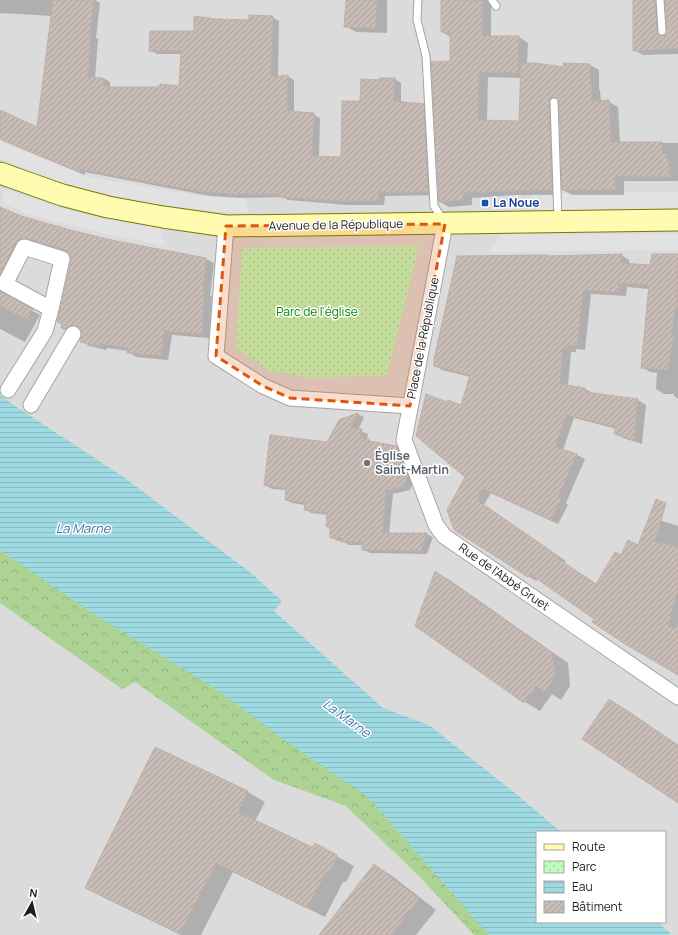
<svg xmlns="http://www.w3.org/2000/svg" width="678" height="935" viewBox="0 0 678 935" font-family="Manrope,sans-serif">
	<style>
		.residential { fill: #dcdbdb; fill-rule: evenodd }
		.forest { fill: url(#forest-crowns) }
		.park { fill: url(#park-dots) }
		.parking { fill: #e2e2e2 }
		.water { fill: url(#water-rules) }
		.shadow { fill: #0003; fill-rule: evenodd }
		.building { fill: url(#building-hatch); stroke: #c3afa4 }
		.lines { fill: none; stroke-linecap: round; stroke-linejoin: round }
		.service-casing { stroke: #a5a5a5; stroke-width: 9 }
		.minor-casing { stroke: #a5a5a5; stroke-width: 17 }
		.secondary-casing { stroke: #787a00; stroke-width: 23 }
		.service { stroke: #fff; stroke-width: 7 }
		.minor { stroke: #fff; stroke-width: 15 }
		.secondary { stroke: #fffcb2; stroke-width: 21 }
		.marked { fill: #de560d; fill-opacity: 0.2; stroke: #de560d; stroke-width: 3; stroke-dasharray: 8 5; stroke-linejoin: round }
		.transit-dot { fill: #1a4fb4; stroke: #fff; stroke-width: 1.5 }
		.worship-dot { fill: #6b7280; stroke: #fff; stroke-width: 1.5 }
		.labels { text-anchor: middle; stroke-width: 3; stroke-linejoin: round; paint-order: stroke }
		.transit-label { font-size: 12px; font-weight: bold; fill: #164399; stroke: #fff; text-anchor: start }
		.street-label { font-size: 12px; fill: #1e1e1e; stroke: #fff }
		.park-label { font-size: 12px; fill: #038701; stroke: #fff }
		.worship-label { font-size: 12px; font-weight: bold; fill: #5b616d; stroke: #fff; text-anchor: start }
		.water-label { font-size: 13px; font-style: italic; fill: #3d7ba6; stroke: #fff }
	</style>
	<defs>
		<pattern id="forest-crowns" width="20" height="18" patternUnits="userSpaceOnUse"><rect width="20" height="18" fill="#acd394"/><path d="M2 6a3 3 0 1 1 6 0M12 15a3 3 0 1 1 6 0" fill="none" stroke="#94b57f"/></pattern>
		<pattern id="park-dots" width="8" height="8" patternUnits="userSpaceOnUse"><rect width="8" height="8" fill="#bdfebc"/><path d="M2 2h.1M6 6h.1" fill="none" stroke="#a2d9a1" stroke-width="1.8" stroke-linecap="round"/></pattern>
		<pattern id="water-rules" width="6" height="5" patternUnits="userSpaceOnUse"><rect width="6" height="5" fill="#9fd9e2"/><path d="M0 2.5h6" fill="none" stroke="#88bac1"/></pattern>
		<pattern id="building-hatch" width="6" height="6" patternUnits="userSpaceOnUse"><rect width="6" height="6" fill="#c8bcb6"/><path d="M-1 1l2-2M0 6l6-6M5 7l2-2" fill="none" stroke="#aba19c"/></pattern>
	</defs>
	<rect width="100%" height="100%" fill="#f0eae3"/>
	<path class="residential" d="M0,0H678V935H0ZM537,832H665V922H537Z"/>
	<polygon class="forest" points="0,498 234,658 533,935 474,935 417,874 346,806 274,780 135,682 122,689 0,603"/>
	<polygon class="park" points="419,246 387,375 312,378 266,370 236,347 242,248"/>
	<g class="parking">
		<polygon points="0,142 89,177 201,196 244,197 250,213 218,212 144,203 90,191 40,176 0,158"/>
		<polygon points="2,189 78,213 160,228 166,246 97,232 27,214 4,203"/>
		<polygon points="678,192 678,210 538,211 532,194"/>
		<polygon points="500,234 678,234 678,250 489,252"/>
	</g>
	<polygon class="water" points="0,396 125,478 251,573 282,601 274,611 383,708 429,725 515,793 561,832 537,832 537,922 657,922 672,935 489,935 368,797 286,741 216,689 97,616 0,550"/>
	<g class="shadow">
		<polygon points="0,0 95,0 100,3 96,38 98,39 95,78 103,78 110,82 110,88 179,87 182,54 157,54 150,50 195,32 215,20 250,21 272,17 279,21 278,77 287,76 294,80 294,113 313,114 320,118 319,157 342,158 361,102 380,81 395,79 401,83 401,103 423,105 430,109 435,195 385,196 384,205 347,205 301,201 288,200 283,197 239,198 210,196 85,172 85,175 13,145 0,138 0,111 37,129 52,16 0,13"/>
		<polygon points="347,0 387,0 387,33 356,32 345,26"/>
		<path d="M442,0H491V37H519L528,43L527,64L565,68L590,65L599,70V89L600,90L601,102H609L618,107L620,143H678V181H624V195H572L563,190L560,102L558,108L561,195H515L472,198V205L449,207L440,202L451,62V37L442,32ZM488,77L522,78L520,122L487,121ZM550,94L559,99V101L549,95Z"/>
		<polygon points="633,0 666,0 664,6 666,35 668,31 666,0 678,0 678,54 643,55 634,50"/>
		<polygon points="0,208 21,217 74,232 116,242 206,259 214,263 210,296 212,297 209,338 172,335 168,360 136,357 128,352 129,351 107,348 106,350 89,346 82,341 83,334 82,329 70,332 62,328 63,325 58,322 72,261 71,256 69,253 35,242 30,242 3,289 5,294 8,297 40,315 25,342 0,329"/>
		<polygon points="678,254 678,399 674,396 674,394 664,394 656,389 657,373 650,372 642,367 649,289 627,287 626,296 591,294 585,350 576,349 576,352 571,352 568,386 585,389 593,393 638,400 646,405 642,444 623,438 615,433 617,429 574,418 563,450 577,455 585,459 566,503 568,505 558,524 491,493 484,505 566,561 564,563 597,584 621,557 638,546 650,517 678,526 678,625 677,629 678,630 678,674 538,578 536,581 528,576 455,529 466,477 448,403 462,406 470,377 442,370 434,365 458,257 547,256 550,257 621,255 629,260 629,265 651,266 652,255"/>
		<polygon points="358,414 364,417 358,430 368,434 367,439 374,443 396,447 403,451 414,480 410,490 393,494 389,534 426,534 433,537 427,554 370,553 363,549 363,545 349,545 342,541 338,541 331,537 331,528 328,515 311,513 305,509 305,505 292,503 286,500 287,490 272,489 265,485 328,443 340,419"/>
		<polygon points="436,572 451,581 568,663 570,686 561,700 552,694 540,711 525,702"/>
		<polygon points="610,700 627,710 678,745 678,802"/>
		<polygon points="155,748 248,792 265,802 255,821 312,848 315,844 354,866 346,882 343,882 325,917 233,872 201,935 181,935 103,897 86,887"/>
		<polygon points="374,865 391,875 436,910 416,935 320,935"/>
	</g>
	<g class="building">
		<polygon points="53,0 94,0 90,34 91,34 88,77 103,78 104,87 159,87 160,84 179,86 181,50 149,51 150,31 194,31 194,16 216,19 249,20 249,15 273,16 271,77 288,75 287,111 314,113 312,156 341,157 342,101 360,101 361,79 379,80 379,78 395,78 394,101 424,104 428,192 378,192 378,201 340,201 293,198 280,197 280,194 231,194 203,192 79,169 79,172 0,139 0,110 37,127"/>
		<polygon points="346,0 377,0 376,28 344,27"/>
		<polygon points="441,0 482,1 482,36 519,36 518,73 479,72 478,120 519,121 521,63 535,63 564,67 563,63 590,64 590,84 591,83 592,101 609,100 611,142 662,142 662,154 667,154 667,159 669,159 669,177 615,176 615,190 562,190 559,102 557,98 553,97 550,99 549,102 552,190 505,191 463,193 463,200 439,202 431,62 450,61 450,32 441,32"/>
		<polygon points="633,0 655,0 657,31 658,34 662,36 665,35 667,31 665,0 678,0 678,48 633,51"/>
		<polygon points="0,207 21,216 74,231 116,241 206,258 203,291 204,291 202,334 164,331 161,356 127,353 129,348 99,344 98,346 80,342 82,334 81,329 78,326 73,325 68,326 65,329 61,328 62,324 57,322 71,261 69,253 65,250 27,238 22,238 16,242 0,274"/>
		<polygon points="622,254 621,263 650,265 652,254 678,254 677,308 675,308 672,336 674,336 668,370 641,368 649,285 619,283 618,292 583,290 577,346 568,345 568,348 563,348 560,384 585,388 585,392 638,399 634,440 614,434 616,427 566,415 555,447 577,454 558,498 561,499 550,520 483,489 477,500 558,556 557,558 596,584 615,552 621,555 628,540 638,545 656,499 666,503 655,542 678,547 678,589 668,626 678,629 678,675 625,644 592,622 594,619 530,574 528,577 454,530 447,510 465,477 416,436 426,394 447,402 448,400 461,405 470,375 434,366 434,359 457,256 547,255 547,256"/>
		<polygon points="0,291 33,309 27,320 0,306"/>
		<polygon points="358,413 351,428 362,429 360,437 369,439 369,441 397,446 408,476 403,487 386,491 383,533 427,533 421,551 362,550 362,542 341,542 341,538 330,538 330,529 326,526 327,513 304,510 305,502 285,500 286,488 264,485 270,435 327,442 339,420"/>
		<polygon points="435,571 552,653 555,676 545,692 536,686 524,703 415,626"/>
		<polygon points="609,699 678,745 678,803 582,739"/>
		<polygon points="155,747 248,791 238,812 312,847 315,843 337,855 329,873 326,872 307,908 216,863 180,934 85,888"/>
		<polygon points="374,864 419,899 391,935 319,935"/>
	</g>
	<g class="lines">
		<defs>
			<g id="service">
				<polyline points="418,0 417,20 426,56 434,206 443,220"/>
				<polyline points="492,0 496,6"/>
				<polyline points="660,0 662,31"/>
				<polyline points="554,102 558,220"/>
			</g>
			<g id="minor">
				<polyline points="445,224 404,440 436,525 444,536 678,697"/>
				<polyline points="226,226 216,356 263,386 290,398 410,406"/>
				<polyline points="8,390 45,331 51,309 62,259 24,247 5,284 51,309"/>
				<polyline points="31,405 73,334"/>
			</g>
			<polyline id="secondary" points="0,173 62,195 108,207 163,217 226,226 678,220"/>
		</defs>
		<use href="#service" class="service-casing"/>
		<use href="#minor" class="minor-casing"/>
		<use href="#secondary" class="secondary-casing"/>
		<use href="#service" class="service"/>
		<use href="#minor" class="minor"/>
		<use href="#secondary" class="secondary"/>
	</g>
	<path class="marked" d="M445,224L410,406L290,398L263,386L216,356L226,226Z"/>
	<rect class="transit-dot" x="481" y="199" width="8" height="8" rx="2"/>
	<circle class="worship-dot" cx="367" cy="463" r="4"/>
	<g class="labels">
		<g class="transit-label">
			<text x="493" y="207">La Noue</text>
		</g>
		<g class="street-label">
			<text transform="translate(336 225) rotate(-1)" y="4">Avenue de la République</text>
			<text transform="translate(423 338) rotate(-79)" y="4">Place de la République</text>
			<text transform="translate(504 577) rotate(35)" y="4">Rue de l'Abbé Gruet</text>
		</g>
		<g class="park-label">
			<text x="317" y="316">Parc de l'église</text>
		</g>
		<g class="worship-label">
			<text x="375" y="460">Église<tspan x="375" dy="14">Saint-Martin</tspan></text>
		</g>
		<g class="water-label">
			<text x="83" y="533">La Marne</text>
			<text transform="translate(347 718) rotate(36)" y="5">La Marne</text>
		</g>
	</g>
	<rect x="536" y="831" width="130" height="92" fill="#ffffff" stroke="#a5a5a5"/>
	<rect x="544" y="844" width="20" height="6" fill="#fffcb2" stroke="#a5a5a5"/>
	<text x="572" y="851" font-size="12" fill="#1e1e1e">Route</text>
	<rect x="544" y="861" width="20" height="12" fill="url(#park-dots)" stroke="#a5a5a5"/>
	<text x="572" y="871" font-size="12" fill="#1e1e1e">Parc</text>
	<rect x="544" y="881" width="20" height="12" fill="url(#water-rules)" stroke="#a5a5a5"/>
	<text x="572" y="891" font-size="12" fill="#1e1e1e">Eau</text>
	<rect x="544" y="901" width="20" height="12" fill="url(#building-hatch)" stroke="#a5a5a5"/>
	<text x="572" y="911" font-size="12" fill="#1e1e1e">Bâtiment</text>
	<g transform="translate(32 903) rotate(8)" stroke="#ffffff" stroke-width="3" paint-order="stroke">
	<path d="M0-3L7 15L0 10L-7 15Z" fill="#1e1e1e"/>
	<text y="-6" font-size="11" font-weight="bold" text-anchor="middle" fill="#1e1e1e">N</text>
	</g>
</svg>
